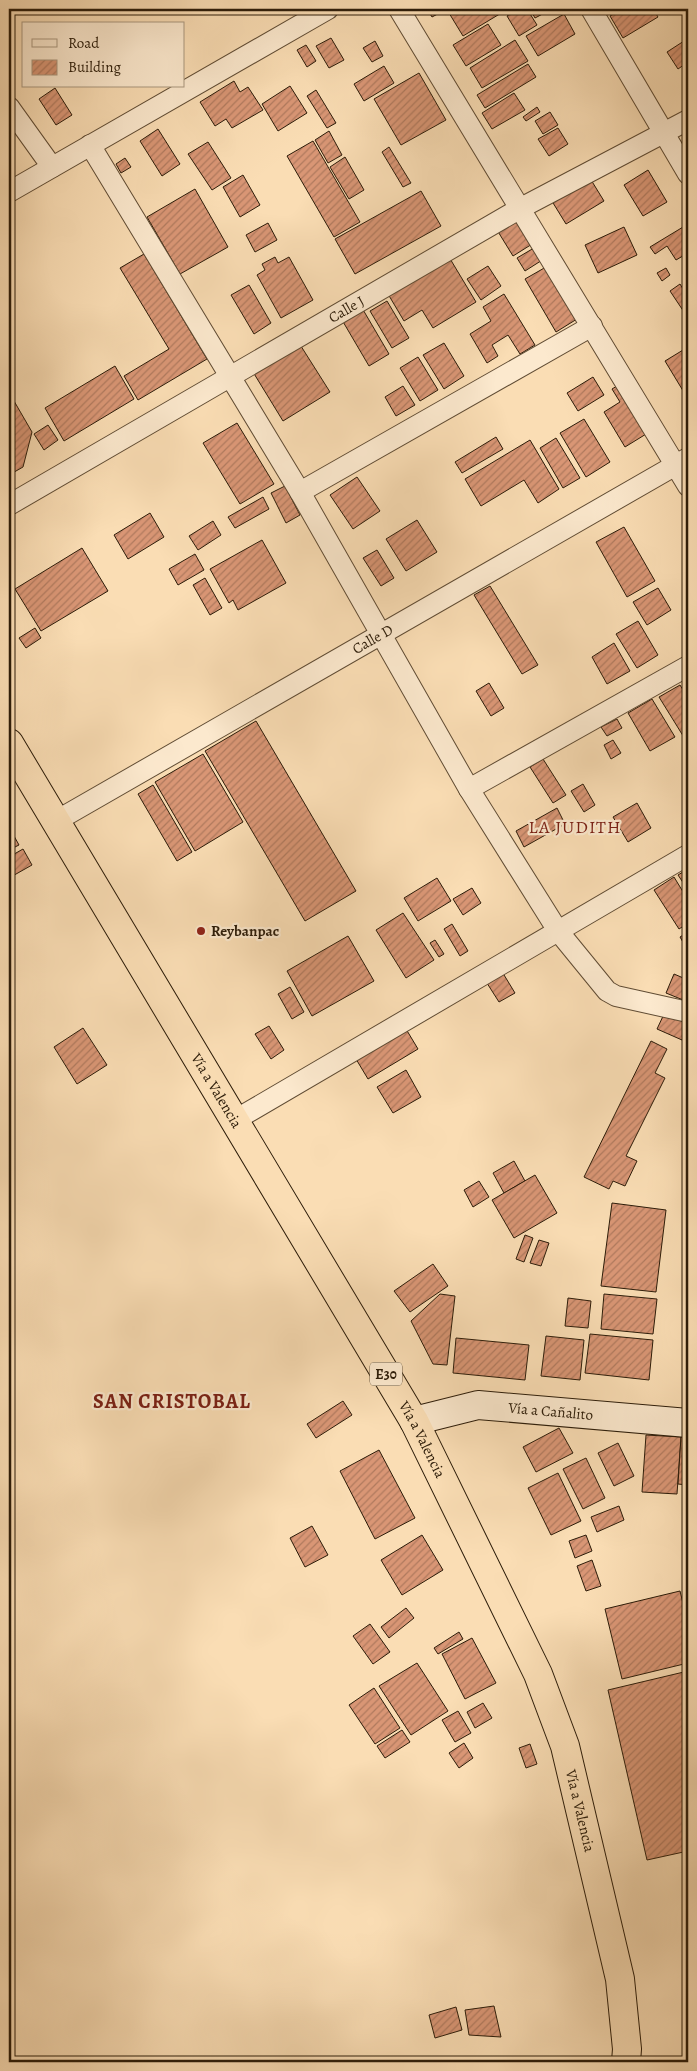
<svg xmlns="http://www.w3.org/2000/svg" width="697" height="2071" viewBox="0 0 697 2071" font-family="Alegreya,serif">
	<style>
		.building { fill: url(#building-hatch); stroke: #2c1c09 }
		.lines { fill: none; stroke-linecap: round; stroke-linejoin: round }
		.minor-casing { stroke: #604c34; stroke-width: 22 }
		.secondary-casing { stroke: #2c1c09; stroke-width: 30 }
		.trunk-casing { stroke: #2c1c09; stroke-width: 30 }
		.minor { stroke: #fce9ce; stroke-width: 20 }
		.secondary { stroke: #fce9ce; stroke-width: 28 }
		.trunk { stroke: #faddb4; stroke-width: 28 }
		.poi-dot { fill: #8f2418; stroke: #fce9ce; stroke-width: 2 }
		.labels { text-anchor: middle; stroke-width: 4.5; stroke-linejoin: round; paint-order: stroke }
		.shield { fill: #fce9ce; stroke: #6a5a44; stroke-width: 1 }
		.shield-label { font-size: 14px; font-weight: bold; fill: #2c1c09 }
		.street-label { font-size: 15px; fill: #2c1c09; stroke: #fce9ce }
		.poi-label { font-size: 15px; font-weight: bold; fill: #2c1c09; stroke: #fce9ce; text-anchor: start }
		.quarter-label { font-size: 18px; letter-spacing: 1px; fill: #7a1f14; stroke: #fce9ce }
		.district-label { font-size: 20px; font-weight: bold; letter-spacing: 1px; fill: #7a1f14; stroke: #fce9ce }
	</style>
	<defs>
		<pattern id="building-hatch" width="6" height="6" patternUnits="userSpaceOnUse" patternTransform="scale(1.25)"><rect width="6" height="6" fill="#d99675"/><path d="M-1 1l2-2M0 6l6-6M5 7l2-2" fill="none" stroke="#b07a5e"/></pattern>
	</defs>
	<rect width="100%" height="100%" fill="#faddb4"/>
	<filter id="stains"><feTurbulence type="fractalNoise" baseFrequency=".004" numOctaves="4"/><feColorMatrix values="0 0 0 0 .2 0 0 0 0 .09 0 0 0 0 .02 0 0 0 .5 -.17"/></filter>
	<radialGradient id="worn" r=".72"><stop offset=".6" stop-color="#630" stop-opacity="0"/><stop offset="1" stop-color="#630" stop-opacity=".3"/></radialGradient>
	<g class="building">
		<polygon points="427,9 447,9 432,17"/>
		<polygon points="456,9 508,9 463,36 449,13"/>
		<polygon points="518,9 527,9 537,25 519,36 507,16"/>
		<polygon points="530,9 552,9 535,18"/>
		<polygon points="623,9 653,9 658,17 623,38 610,16"/>
		<polygon points="564,14 575,34 538,56 526,36"/>
		<polygon points="488,24 501,45 466,66 453,45"/>
		<polygon points="331,38 344,60 329,68 316,46"/>
		<polygon points="515,40 528,61 482,88 470,68"/>
		<polygon points="375,41 383,56 372,62 363,48"/>
		<polygon points="684,41 688,48 688,62 678,69 667,52"/>
		<polygon points="306,45 316,61 307,67 297,50"/>
		<polygon points="528,64 536,77 485,108 477,95"/>
		<polygon points="384,66 394,83 364,101 354,84"/>
		<polygon points="419,73 446,120 401,145 374,99"/>
		<polygon points="234,81 240,92 248,87 263,110 232,128 226,119 215,126 200,102"/>
		<polygon points="290,86 307,113 278,131 262,104"/>
		<polygon points="55,88 72,115 56,125 39,99"/>
		<polygon points="316,90 336,123 327,128 307,96"/>
		<polygon points="514,93 525,110 492,129 482,113"/>
		<polygon points="537,107 540,112 526,121 523,117"/>
		<polygon points="550,112 558,125 543,134 535,121"/>
		<polygon points="558,128 568,144 549,156 538,139"/>
		<polygon points="158,129 180,164 162,176 140,141"/>
		<polygon points="329,131 342,155 328,163 315,140"/>
		<polygon points="313,141 360,222 334,237 287,156"/>
		<polygon points="208,142 231,178 212,190 188,154"/>
		<polygon points="389,147 411,183 403,187 382,152"/>
		<polygon points="345,157 364,190 349,199 330,167"/>
		<polygon points="125,158 131,167 121,173 116,164"/>
		<polygon points="648,170 667,202 643,216 624,185"/>
		<polygon points="243,175 260,205 240,217 223,187"/>
		<polygon points="588,175 604,201 566,224 550,198"/>
		<polygon points="195,189 228,247 180,274 147,217"/>
		<polygon points="421,191 441,226 355,274 335,239"/>
		<polygon points="520,215 537,241 513,256 497,230"/>
		<polygon points="268,223 277,240 255,252 246,235"/>
		<polygon points="688,224 688,253 676,260 667,246 655,254 650,247"/>
		<polygon points="624,227 637,255 598,273 585,245"/>
		<polygon points="539,245 547,257 525,271 517,258"/>
		<polygon points="144,254 207,359 138,400 124,376 169,349 120,268"/>
		<polygon points="275,257 278,263 289,257 313,300 281,318 257,275 265,270 262,264"/>
		<polygon points="449,257 476,302 433,328 422,310 404,321 388,294"/>
		<polygon points="488,266 501,286 481,300 467,279"/>
		<polygon points="546,267 577,319 556,332 525,279"/>
		<polygon points="666,268 670,275 662,281 657,273"/>
		<polygon points="680,284 688,297 688,309 684,312 670,291"/>
		<polygon points="249,285 271,323 254,334 231,295"/>
		<polygon points="504,294 535,345 520,354 508,335 492,345 498,356 487,363 470,334 491,321 483,307"/>
		<polygon points="387,301 409,338 392,348 370,311"/>
		<polygon points="362,308 389,354 369,366 342,320"/>
		<polygon points="299,343 330,392 283,421 253,372"/>
		<polygon points="444,343 464,376 444,389 423,355"/>
		<polygon points="688,347 688,399 665,361"/>
		<polygon points="418,357 438,390 420,401 400,368"/>
		<polygon points="115,366 134,399 64,441 45,408"/>
		<polygon points="593,377 604,395 578,411 567,393"/>
		<polygon points="622,383 651,431 625,447 604,412 620,402 612,389"/>
		<polygon points="403,386 415,405 396,416 385,397"/>
		<polygon points="9,400 14,401 32,432 23,467 9,475"/>
		<polygon points="584,419 610,462 586,477 560,433"/>
		<polygon points="237,423 274,484 240,504 203,443"/>
		<polygon points="48,425 58,440 44,450 34,434"/>
		<polygon points="496,437 503,449 462,473 455,462"/>
		<polygon points="556,438 580,478 563,488 540,448"/>
		<polygon points="530,440 559,489 538,503 524,480 481,506 465,479"/>
		<polygon points="357,477 380,511 353,529 330,495"/>
		<polygon points="285,486 300,515 286,523 271,493"/>
		<polygon points="263,497 269,509 235,528 228,517"/>
		<polygon points="150,513 164,537 128,559 114,535"/>
		<polygon points="417,520 437,552 406,571 386,539"/>
		<polygon points="213,521 221,535 198,550 189,536"/>
		<polygon points="624,527 655,581 627,597 596,542"/>
		<polygon points="262,540 286,583 238,610 233,600 229,603 210,569"/>
		<polygon points="82,548 108,591 41,631 15,589"/>
		<polygon points="377,550 394,578 381,586 363,558"/>
		<polygon points="195,554 204,570 178,585 169,569"/>
		<polygon points="205,578 222,608 210,615 193,585"/>
		<polygon points="490,586 538,665 522,674 474,595"/>
		<polygon points="658,588 671,610 647,625 633,602"/>
		<polygon points="638,621 658,655 637,668 616,634"/>
		<polygon points="35,628 41,638 26,648 19,638"/>
		<polygon points="614,643 630,671 607,684 592,657"/>
		<polygon points="489,683 504,708 491,716 476,691"/>
		<polygon points="680,685 688,698 688,737 685,739 659,697"/>
		<polygon points="652,699 675,737 650,751 628,713"/>
		<polygon points="617,719 622,728 607,736 601,727"/>
		<polygon points="256,721 356,891 305,921 205,751"/>
		<polygon points="613,740 621,753 611,759 604,745"/>
		<polygon points="203,754 243,822 195,851 155,782"/>
		<polygon points="543,759 566,795 553,803 530,767"/>
		<polygon points="583,784 595,805 584,812 571,791"/>
		<polygon points="153,785 192,852 177,861 138,794"/>
		<polygon points="637,803 651,828 628,842 613,817"/>
		<polygon points="557,808 565,824 524,847 516,831"/>
		<polygon points="9,827 19,845 9,850"/>
		<polygon points="23,849 32,865 9,878 9,857"/>
		<polygon points="688,869 688,890 678,875"/>
		<polygon points="674,877 688,900 688,923 679,929 654,890"/>
		<polygon points="437,878 451,901 418,921 404,898"/>
		<polygon points="472,888 481,903 463,915 453,899"/>
		<polygon points="403,913 434,960 406,978 376,930"/>
		<polygon points="452,924 468,951 460,956 444,929"/>
		<polygon points="688,932 688,951 680,937"/>
		<polygon points="348,936 374,981 312,1016 287,971"/>
		<polygon points="435,940 444,954 439,957 430,943"/>
		<polygon points="501,970 515,993 499,1002 485,980"/>
		<polygon points="674,974 688,980 688,1002 666,993"/>
		<polygon points="290,987 304,1012 292,1019 278,994"/>
		<polygon points="665,1012 688,1024 682,1040 657,1029"/>
		<polygon points="269,1026 284,1050 271,1059 255,1034"/>
		<polygon points="83,1028 107,1065 77,1084 54,1047"/>
		<polygon points="406,1029 418,1049 368,1079 356,1059"/>
		<polygon points="651,1041 667,1049 655,1073 665,1078 626,1156 637,1161 625,1186 613,1181 609,1189 584,1177"/>
		<polygon points="406,1070 421,1097 393,1113 377,1087"/>
		<polygon points="514,1161 525,1181 504,1193 493,1173"/>
		<polygon points="535,1175 557,1213 514,1238 492,1200"/>
		<polygon points="479,1181 489,1197 473,1207 464,1190"/>
		<polygon points="612,1203 666,1210 656,1292 601,1286"/>
		<polygon points="525,1235 533,1238 524,1262 516,1259"/>
		<polygon points="539,1240 549,1243 541,1266 530,1263"/>
		<polygon points="433,1264 448,1286 410,1312 394,1291"/>
		<polygon points="440,1294 455,1296 447,1365 433,1364 411,1321"/>
		<polygon points="604,1294 657,1299 653,1334 601,1329"/>
		<polygon points="568,1298 591,1301 588,1328 565,1326"/>
		<polygon points="590,1334 653,1340 649,1380 585,1373"/>
		<polygon points="688,1334 688,1373 684,1373"/>
		<polygon points="546,1336 584,1340 580,1380 541,1376"/>
		<polygon points="456,1338 529,1345 525,1380 453,1373"/>
		<polygon points="343,1401 352,1415 316,1438 307,1424"/>
		<polygon points="559,1428 573,1453 536,1472 523,1447"/>
		<polygon points="646,1435 681,1437 677,1494 642,1492"/>
		<polygon points="681,1437 688,1438 688,1485 678,1484"/>
		<polygon points="618,1443 634,1476 614,1486 598,1453"/>
		<polygon points="379,1450 415,1518 375,1539 340,1471"/>
		<polygon points="586,1458 605,1498 583,1509 563,1469"/>
		<polygon points="558,1473 581,1521 551,1535 528,1488"/>
		<polygon points="619,1506 624,1520 597,1532 591,1517"/>
		<polygon points="312,1526 328,1555 305,1567 290,1538"/>
		<polygon points="422,1535 443,1570 402,1595 381,1560"/>
		<polygon points="586,1535 592,1551 575,1558 569,1541"/>
		<polygon points="592,1560 601,1586 586,1591 577,1566"/>
		<polygon points="680,1591 688,1624 688,1663 622,1679 605,1609"/>
		<polygon points="406,1608 414,1618 389,1638 381,1627"/>
		<polygon points="370,1624 390,1652 373,1664 353,1636"/>
		<polygon points="459,1632 463,1639 438,1654 434,1648"/>
		<polygon points="472,1638 496,1683 465,1699 442,1654"/>
		<polygon points="417,1663 448,1711 411,1735 379,1686"/>
		<polygon points="688,1671 688,1851 647,1860 608,1690"/>
		<polygon points="374,1688 400,1728 375,1744 349,1705"/>
		<polygon points="483,1703 492,1718 475,1728 467,1712"/>
		<polygon points="458,1711 471,1733 455,1742 442,1720"/>
		<polygon points="402,1730 410,1742 385,1758 377,1746"/>
		<polygon points="464,1743 473,1758 459,1768 449,1753"/>
		<polygon points="530,1744 537,1764 526,1768 519,1748"/>
		<polygon points="494,2006 501,2037 469,2035 465,2010"/>
		<polygon points="456,2007 462,2030 435,2038 429,2015"/>
	</g>
	<g class="lines">
		<defs>
			<g id="minor">
				<polyline points="399,9 688,486"/>
				<polyline points="591,9 688,174"/>
				<polyline points="9,107 52,167"/>
				<polyline points="90,145 300,492 469,789 558,931 607,991 616,996 688,1012"/>
				<polyline points="9,192 328,9"/>
				<polyline points="300,492 592,326"/>
				<path id="s1" d="M9,505L519,209L688,120"/>
				<polyline points="469,789 688,666"/>
				<path id="s2" d="M56,821L688,458"/>
				<polyline points="235,1120 688,855"/>
			</g>
			<g id="secondary">
				<path id="s3" d="M414,1421L478,1405L688,1423"/>
			</g>
			<g id="trunk">
				<path id="s4" d="M9,743L414,1421L538,1674L565,1746L608,1928L620,1979L627,2049L626,2062"/>
			</g>
		</defs>
		<use href="#minor" class="minor-casing"/>
		<use href="#secondary" class="secondary-casing"/>
		<use href="#trunk" class="trunk-casing"/>
		<use href="#minor" class="minor"/>
		<use href="#secondary" class="secondary"/>
		<use href="#trunk" class="trunk"/>
	</g>
	<circle class="poi-dot" cx="201" cy="931" r="5"/>
	<g class="labels">
		<rect class="shield" x="370" y="1362.5" width="32" height="23" rx="4"/>
		<g class="shield-label">
			<text x="386" y="1379">E30</text>
		</g>
		<g class="street-label">
			<text dy="5" stroke="none"><textPath href="#s1" startOffset="390">Calle J</textPath></text>
			<text dy="5" stroke="none"><textPath href="#s2" startOffset="365">Calle D</textPath></text>
			<text dy="5" stroke="none"><textPath href="#s4" startOffset="405">Vía a Valencia</textPath></text>
			<text dy="5" stroke="none"><textPath href="#s3" startOffset="139">Vía a Cañalito</textPath></text>
			<text dy="5" stroke="none"><textPath href="#s4" startOffset="810">Vía a Valencia</textPath></text>
			<text dy="5" stroke="none"><textPath href="#s4" startOffset="1215">Vía a Valencia</textPath></text>
		</g>
		<g class="poi-label">
			<text x="211" y="936">Reybanpac</text>
		</g>
		<g class="quarter-label">
			<text x="575" y="833">LA JUDITH</text>
		</g>
		<g class="district-label">
			<text x="172" y="1408">SAN CRISTOBAL</text>
		</g>
	</g>
	<rect width="697" height="2071" fill="none" stroke="#faddb4" stroke-width="30"/>
	<rect x="10" y="10" width="677" height="2051" fill="none" stroke="#2c1c09" stroke-width="2.5"/>
	<rect x="15" y="15" width="667" height="2041" fill="none" stroke="#2c1c09"/>
	<rect x="22" y="22" width="162" height="65" fill="#fce9ce" stroke="#a9977f"/>
	<rect x="32" y="39" width="25" height="8" fill="#fce9ce" stroke="#a9977f"/>
	<text x="68" y="48" font-size="15" fill="#2c1c09">Road</text>
	<rect x="32" y="60" width="25" height="15" fill="url(#building-hatch)" stroke="#a9977f"/>
	<text x="68" y="72" font-size="15" fill="#2c1c09">Building</text>
	<rect width="100%" height="100%" filter="url(#stains)"/>
	<rect width="100%" height="100%" fill="url(#worn)"/>
</svg>
